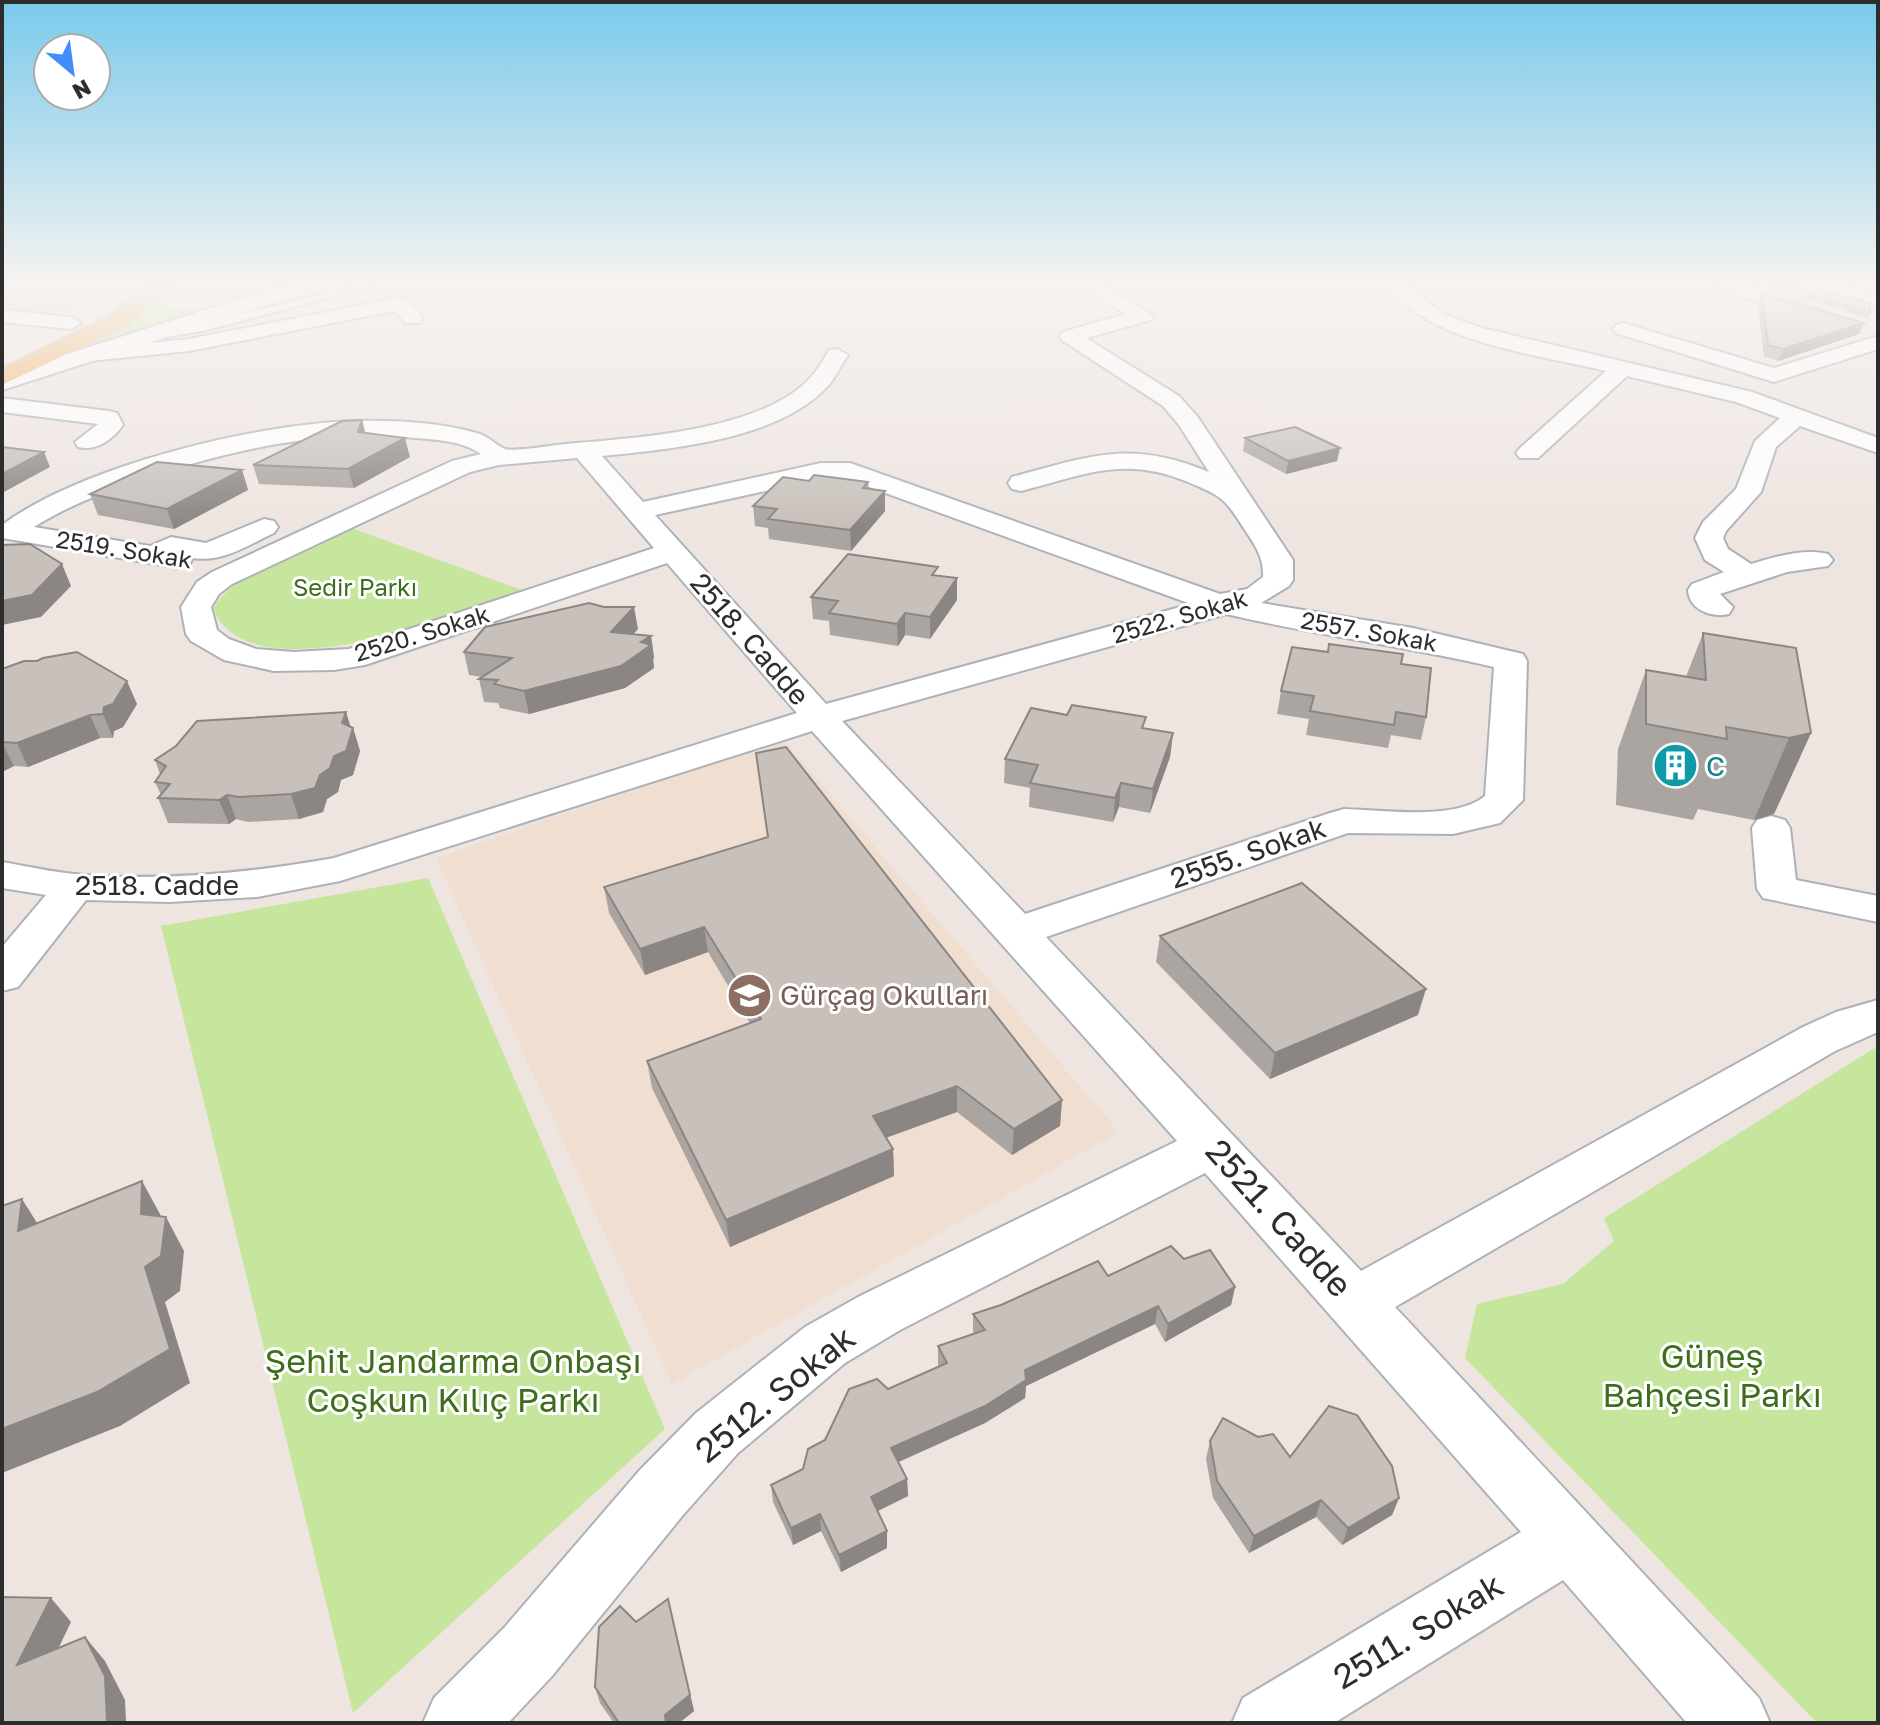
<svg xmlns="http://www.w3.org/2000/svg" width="1880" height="1725" viewBox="0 0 1880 1725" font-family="'Golos Text',sans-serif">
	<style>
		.education { fill: #f0ded0 }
		.green { fill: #c6e59d }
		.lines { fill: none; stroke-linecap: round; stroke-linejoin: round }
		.lane-casing { stroke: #adb2b9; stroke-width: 4 }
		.street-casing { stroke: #adb2b9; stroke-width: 4 }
		.secondary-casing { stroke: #adb2b9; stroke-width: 4 }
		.primary-casing { stroke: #c4c4c4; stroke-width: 4 }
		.lane { fill: #fff; fill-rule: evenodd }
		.street { fill: #fff; fill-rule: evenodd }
		.secondary { fill: #fff; fill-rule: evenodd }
		.primary { fill: #f2b062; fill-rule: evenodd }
		.wall { fill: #aba5a1 }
		.shaded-wall { fill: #8b8683 }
		.building { fill: #c7c0bb; stroke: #8b8683; stroke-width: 2 }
		.labels { text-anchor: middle; stroke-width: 6; stroke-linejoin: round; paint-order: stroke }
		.far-street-label { font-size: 24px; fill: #2d2d2d; stroke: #fff }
		.far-park-label { font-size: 24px; fill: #3e6d1b; stroke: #fff }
		.street-label { font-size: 28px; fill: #2d2d2d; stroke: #fff }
		.culture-label { font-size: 28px; fill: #0d838f; stroke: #fff; text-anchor: start }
		.education-label { font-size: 28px; fill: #785e54; stroke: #fff; text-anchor: start }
		.near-street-label { font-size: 34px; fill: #2d2d2d; stroke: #fff }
		.near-park-label { font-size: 34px; fill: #3e6d1b; stroke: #fff }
	</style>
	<rect width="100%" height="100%" fill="#eee5e0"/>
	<polygon class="education" points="783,739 1119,1132 672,1384 436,858"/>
	<g class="green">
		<path d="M2,286H97C71,320 40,317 2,312Z"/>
		<polygon points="164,299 171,308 202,310 80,350 77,348"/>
		<path d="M354,529L530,593C466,613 247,699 213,608C243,564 305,549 354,529Z"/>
		<polygon points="428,878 665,1429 353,1713 161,926"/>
		<polygon points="1878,1046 1878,1723 1817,1723 1465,1358 1477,1304 1563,1284 1614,1241 1604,1218"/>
	</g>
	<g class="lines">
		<defs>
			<polygon id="lane" points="356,286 374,286 203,331 159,338 154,335"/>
			<g id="street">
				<path d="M1080,286H1104L1154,316L1151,320L1086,338L1179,396L1197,416L1293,560V580L1289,586L1261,603L1413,628L1523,654L1527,661L1523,800L1500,823L1453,834L1348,833L1046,937L1361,1271L1803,1027L1836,1012L1878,1000V1032L1835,1051L1395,1307L1759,1698L1770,1723H1687L1563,1580L1334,1723H1232L1243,1698L1521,1532L1205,1173L900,1330L845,1363L738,1453L683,1515L552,1676L508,1723H423L434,1698L504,1628L639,1471L696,1413L805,1327L860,1296L1177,1141L812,731L340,881L257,897L169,902L86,900L18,987L2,991V947L46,895L2,888V862C26,866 51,872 75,874C162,882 249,873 334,858L797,713L667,563L365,665L334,670L274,671L224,660L191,641L186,634L181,607L197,582L212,572L452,461L481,454C462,441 439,440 416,438C323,429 234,449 146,478C107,491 69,505 34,527L150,546L171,537L206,543L264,519L274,521L278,527L274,533C248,545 222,563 193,558L189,565L179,568L2,538V525C82,466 255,424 353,421C395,420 440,422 480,434C489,437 497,446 505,449C515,452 553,445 566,444C636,438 764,431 812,376C819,368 824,359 829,350L837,349L848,355C841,365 836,377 828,386C778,440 671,449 602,456L643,502L821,463H850L1220,594L1247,589L1263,577C1264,556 1254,544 1243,527C1224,497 1221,496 1188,482C1124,455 1084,475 1021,491L1012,489L1008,483L1012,477C1090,456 1130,439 1209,472L1179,425L1163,406L1062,340L1059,336L1062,332L1126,314ZM577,458L654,548L349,649L294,652L256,649L229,639L217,630L211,607L219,594L232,584L470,472L499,465ZM821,479H847L1191,604L826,704L655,515ZM1226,614C1315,635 1405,646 1494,667L1485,796C1455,821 1383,810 1344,809L1330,813L1025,914L842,721Z"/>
				<path d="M1386,286H1407L1443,314L1482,328L1752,392L1878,438V453L1800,426L1776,447L1761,492L1726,531L1723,538L1728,549L1751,564C1775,557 1803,548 1828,554L1833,560L1828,566L1787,572L1720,594L1733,607L1729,614C1712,618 1689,610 1688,590L1692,584L1724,572L1705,560L1695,538L1703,522L1736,489L1755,441L1780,418L1736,402L1627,376L1538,458H1520L1516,453L1520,448L1606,371C1537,354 1433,344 1386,286Z"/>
				<polygon points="1719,286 1749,286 1819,309 1822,313 1819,317 1805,317 1721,290"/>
				<polygon points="1810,286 1842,286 1878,296 1878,308 1812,290"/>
				<path d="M399,298C409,301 417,310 423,319L420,323H406L394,311L189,351L90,361L79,355L90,349L189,339Z"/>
				<polygon points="2,310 71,317 81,323 71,329 2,322"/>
				<polygon points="1623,323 1774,368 1878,336 1878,349 1774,382 1616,333 1613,329 1616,325"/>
				<path d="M2,398L109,411L117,413L123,425C113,439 96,452 78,447L75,442L98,424L2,412Z"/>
				<polygon points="1771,816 1785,820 1790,828 1796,880 1878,896 1878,922 1763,898 1757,889 1752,828 1757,820"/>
			</g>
			<polygon id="secondary" points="289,286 326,286 323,290 261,307 2,390 2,375 245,297"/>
			<polygon id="primary" points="148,286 172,286 125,326 2,385 2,369 109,316"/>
		</defs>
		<use href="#lane" class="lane-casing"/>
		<use href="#street" class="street-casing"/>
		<use href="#secondary" class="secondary-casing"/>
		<use href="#primary" class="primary-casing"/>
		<use href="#lane" class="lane"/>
		<use href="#street" class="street"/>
		<use href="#secondary" class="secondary"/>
		<use href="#primary" class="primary"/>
	</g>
	<g class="wall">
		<polygon points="1762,286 1795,286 1794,288 1870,312 1868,318"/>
		<polygon points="1762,294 1864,323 1859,334 1778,361 1764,356 1758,304"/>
		<polygon points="362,420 365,433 410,457 354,488 259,484 253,465"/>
		<polygon points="1245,438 1340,448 1337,461 1286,474 1243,451"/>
		<polygon points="242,470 248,490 174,529 98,515 90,494"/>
		<polygon points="809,481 868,482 869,489 885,491 885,511 851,551 769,539 768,528 755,526 753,506"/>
		<polygon points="938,576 957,578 957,600 930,639 905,635 898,646 830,635 829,621 813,619 811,597"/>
		<polygon points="638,629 633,634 651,636 654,658 653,659 654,668 625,688 529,714 500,708 498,703 484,702 479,679 482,677 469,675 464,652"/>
		<polygon points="1703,633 1811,733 1774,814 1754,820 1698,809 1693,820 1616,805 1618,749 1646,670 1686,677"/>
		<polygon points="1401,664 1426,717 1421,740 1391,735 1388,748 1306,735 1309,719 1277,714 1281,691"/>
		<polygon points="2,669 137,704 123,727 114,731 113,738 100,738 28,767 14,766 4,771 2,771"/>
		<polygon points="351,727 353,728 360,751 353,775 341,780 338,792 327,799 323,812 299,819 248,822 236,819 229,824 168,823 158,798 161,795 155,782 160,774 155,760"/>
		<polygon points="1145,728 1173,733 1170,757 1150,813 1119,807 1113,822 1029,807 1030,788 1004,783 1005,759"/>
		<polygon points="756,753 1062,1100 1060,1126 1012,1155 957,1112 886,1138 893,1149 894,1176 730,1247 652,1088 647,1061 750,1023 708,952 645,975 609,913 604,887 767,837"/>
		<polygon points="1160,936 1418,1015 1270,1079 1156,962"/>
		<polygon points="1184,1259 1235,1287 1231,1305 1165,1342 1155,1324 1026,1386 1025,1398 985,1423 898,1462 907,1479 908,1496 877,1511 887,1531 887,1548 841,1572 821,1531 793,1545 773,1502 771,1485 803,1469 825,1440 888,1389 939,1367 938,1364 938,1346 974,1333 973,1332 973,1314 1108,1276"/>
		<polygon points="1210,1441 1290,1457 1399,1498 1392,1515 1342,1545 1316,1517 1249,1553 1213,1498 1206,1459"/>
		<polygon points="672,1616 694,1711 679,1723 614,1723 600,1703 595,1687 636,1622"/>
	</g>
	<g class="shaded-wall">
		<polygon points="1864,323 1859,334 1778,361 1783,349"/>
		<polygon points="362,420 367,439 358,432"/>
		<polygon points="405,438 410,457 354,488 348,469"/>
		<polygon points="1340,448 1337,461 1286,474 1288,461"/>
		<polygon points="44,452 50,467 2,493 2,474"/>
		<polygon points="242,470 248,490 174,529 167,509"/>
		<polygon points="885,491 885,511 851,551 850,530"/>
		<polygon points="62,564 71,586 41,617 2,625 2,601"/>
		<polygon points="957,578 957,600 930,639 930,617"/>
		<polygon points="634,607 638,629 614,655 611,632"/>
		<polygon points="905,613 905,635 898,646 897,624"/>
		<polygon points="651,636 654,658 653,659 654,668 625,688 529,714 524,691 641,642"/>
		<polygon points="127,681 137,704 123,727 114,731 113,738 103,714 104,707"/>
		<polygon points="346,712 352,731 353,728 360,751 353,775 341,780 338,792 327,799 323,812 299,819 291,794 342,723"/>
		<polygon points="90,715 100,738 28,767 17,743"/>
		<polygon points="1173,733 1170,757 1150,813 1153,789"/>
		<polygon points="1811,733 1774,814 1754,820 1789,738"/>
		<polygon points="2,743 14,766 4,771 2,767"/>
		<polygon points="1121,783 1119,807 1113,822 1115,798"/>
		<polygon points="227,795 236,819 229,824 219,800"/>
		<polygon points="704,927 708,952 645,975 640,949"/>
		<polygon points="1426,989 1418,1015 1270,1079 1275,1053"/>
		<polygon points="957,1086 957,1112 874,1142 873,1116"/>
		<polygon points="1062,1100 1060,1126 1012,1155 1014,1129"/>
		<polygon points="893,1149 894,1176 730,1247 726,1220"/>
		<polygon points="142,1181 161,1216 160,1249 141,1214"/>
		<polygon points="22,1199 44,1234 18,1231"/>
		<polygon points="166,1217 184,1251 180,1291 165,1302 190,1383 120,1426 2,1473 2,1429 145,1267"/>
		<polygon points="1235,1287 1231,1305 1165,1342 1168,1324"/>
		<polygon points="1158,1306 1155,1324 1026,1386 1025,1398 985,1423 892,1465 891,1448 1025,1370"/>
		<polygon points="907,1479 908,1496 872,1514 871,1497"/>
		<polygon points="1399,1498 1392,1515 1342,1545 1348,1528"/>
		<polygon points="1321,1500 1316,1517 1249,1553 1254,1536"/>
		<polygon points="820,1514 821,1531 793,1545 791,1528"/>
		<polygon points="887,1531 887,1548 841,1572 839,1555"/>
		<polygon points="51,1598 71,1622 39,1689 17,1665"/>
		<polygon points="672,1616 694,1711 679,1723 666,1723 665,1715"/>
		<polygon points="85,1637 105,1661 125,1700 126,1723 107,1723"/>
	</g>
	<g class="building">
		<polygon points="1782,286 1795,286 1794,288 1829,292 1870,303 1870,312"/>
		<polygon points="1762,294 1864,323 1783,349 1768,345"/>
		<polygon points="362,420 358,432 405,438 348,469 253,465 342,421"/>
		<polygon points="1295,427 1340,448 1288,461 1245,438"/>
		<polygon points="2,447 44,452 2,474"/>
		<polygon points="157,462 242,470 167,509 90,494"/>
		<polygon points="814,475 868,482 863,488 885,491 850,530 768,519 777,509 753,506 783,477 809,481"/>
		<polygon points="30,544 62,564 32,595 2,601 2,545"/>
		<polygon points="848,554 938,567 932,575 957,578 930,617 905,613 897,624 829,613 838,601 811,597"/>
		<polygon points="589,603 604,607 634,607 611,632 651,636 641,642 651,645 621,666 524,691 494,684 498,680 479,679 512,658 464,652 485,627"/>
		<polygon points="1703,633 1796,648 1811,733 1789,738 1726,727 1727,739 1646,724 1646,670 1706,680"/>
		<polygon points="1329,644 1403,654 1401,664 1431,668 1426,717 1396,712 1394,725 1310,711 1314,696 1281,691 1292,647 1328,652"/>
		<polygon points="77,652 127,681 113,704 104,707 103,714 90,715 17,743 2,742 2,669 24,661 37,661 43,658"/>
		<polygon points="1072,705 1146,717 1142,728 1173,733 1153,789 1121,783 1115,798 1030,783 1038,765 1005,759 1031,708 1067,715"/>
		<polygon points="346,712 342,723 353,728 346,751 334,756 330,768 320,775 315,788 291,794 239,797 227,795 219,800 158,798 170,784 155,782 166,766 155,760 176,746 197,721"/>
		<polygon points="786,747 1062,1100 1014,1129 957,1086 873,1116 893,1149 726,1220 647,1061 761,1019 704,927 640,949 604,887 768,837 756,753"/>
		<polygon points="1302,883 1426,989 1275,1053 1160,936"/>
		<polygon points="142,1181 141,1214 166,1217 161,1256 145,1267 170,1349 97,1392 2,1429 2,1206 22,1199 18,1231"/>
		<polygon points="1171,1246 1184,1259 1210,1250 1235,1287 1168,1324 1158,1306 1025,1370 1026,1380 985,1406 891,1448 907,1479 871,1497 887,1531 839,1555 820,1514 791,1528 771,1485 803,1469 808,1449 825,1440 849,1389 877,1379 888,1389 947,1363 938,1346 985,1330 973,1314 1001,1305 1098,1261 1108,1276"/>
		<polygon points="1329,1406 1357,1415 1392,1466 1399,1498 1348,1528 1321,1500 1254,1536 1217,1481 1210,1441 1223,1418 1258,1437 1273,1434 1290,1457"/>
		<polygon points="2,1597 51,1598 17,1665 85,1637 105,1676 107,1723 2,1723"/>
		<polygon points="668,1599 690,1695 665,1715 666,1723 619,1723 595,1687 599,1627 620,1606 636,1622"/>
	</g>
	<linearGradient id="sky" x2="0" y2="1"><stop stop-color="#79caeb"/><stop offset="0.54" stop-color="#f7f3f1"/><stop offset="1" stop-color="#f7f3f1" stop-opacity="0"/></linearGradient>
	<rect width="1880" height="528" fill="url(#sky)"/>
	<defs>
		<symbol id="building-disc" viewBox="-11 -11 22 22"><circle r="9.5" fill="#0f9aa8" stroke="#fff"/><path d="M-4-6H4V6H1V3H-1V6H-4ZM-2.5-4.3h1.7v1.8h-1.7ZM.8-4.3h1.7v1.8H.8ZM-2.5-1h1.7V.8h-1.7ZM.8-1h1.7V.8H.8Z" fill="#fff"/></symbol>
		<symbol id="school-disc" viewBox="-11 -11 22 22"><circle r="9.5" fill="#8d6e63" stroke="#fff"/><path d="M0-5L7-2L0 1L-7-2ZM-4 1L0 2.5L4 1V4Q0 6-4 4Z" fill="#fff"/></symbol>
	</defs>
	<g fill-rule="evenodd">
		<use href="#building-disc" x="1650" y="740" width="51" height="51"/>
		<use href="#school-disc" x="724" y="970" width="51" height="51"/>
	</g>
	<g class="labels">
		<g class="far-street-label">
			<text transform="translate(124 550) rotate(9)" y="8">2519. Sokak</text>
			<text transform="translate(1180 617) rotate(-16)" y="8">2522. Sokak</text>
			<text transform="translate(1369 632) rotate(10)" y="8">2557. Sokak</text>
			<text transform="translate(422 634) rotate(-17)" y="8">2520. Sokak</text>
		</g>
		<g class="far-park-label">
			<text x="355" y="596">Sedir Parkı</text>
		</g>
		<g class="street-label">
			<text transform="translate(750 639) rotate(49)" y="10">2518. Cadde</text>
			<text transform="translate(1248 853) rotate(-19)" y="10">2555. Sokak</text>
			<text x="157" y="895">2518. Cadde</text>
		</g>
		<g class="culture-label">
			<text x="1706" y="776">C</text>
		</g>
		<g class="education-label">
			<text x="780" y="1005">Gürçağ Okulları</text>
		</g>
		<g class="near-street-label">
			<text transform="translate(1279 1218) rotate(48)" y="12">2521. Cadde</text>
			<text transform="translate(775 1394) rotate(-39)" y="12">2512. Sokak</text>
			<text transform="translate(1418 1631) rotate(-31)" y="12">2511. Sokak</text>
		</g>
		<g class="near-park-label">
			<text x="1712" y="1368">Güneş<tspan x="1712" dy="39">Bahçesi Parkı</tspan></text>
			<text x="453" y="1373">Şehit Jandarma Onbaşı<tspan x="453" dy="39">Coşkun Kılıç Parkı</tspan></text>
		</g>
	</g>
	<rect width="1880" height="1725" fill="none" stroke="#2d2d2d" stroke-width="8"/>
	<g transform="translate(72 72) rotate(151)"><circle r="38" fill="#ffffff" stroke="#ababab" stroke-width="2"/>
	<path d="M0-6L14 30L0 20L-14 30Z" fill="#418efb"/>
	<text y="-12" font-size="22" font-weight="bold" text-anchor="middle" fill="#2d2d2d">N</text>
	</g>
</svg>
